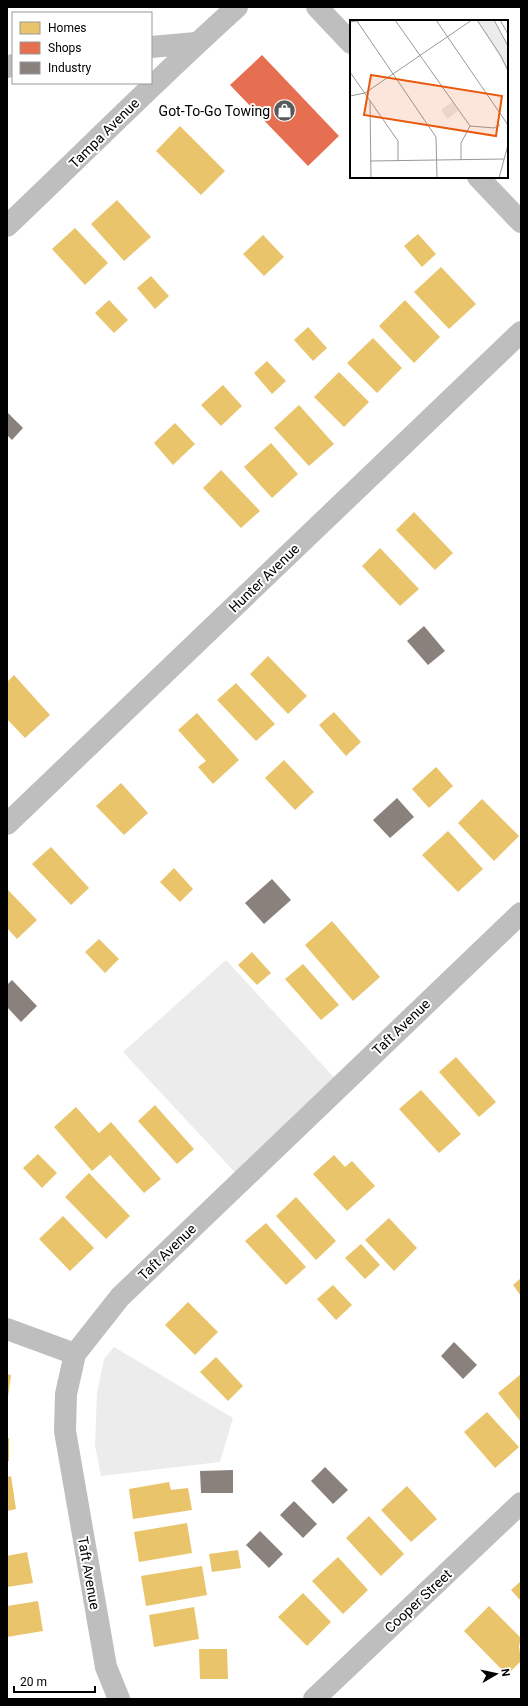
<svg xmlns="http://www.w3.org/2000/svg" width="528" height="1706" viewBox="0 0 528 1706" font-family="Roboto,sans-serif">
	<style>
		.green { fill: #ececec }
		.homes { fill: #e9c46a }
		.shops { fill: #e76f51 }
		.industry { fill: #8a817c }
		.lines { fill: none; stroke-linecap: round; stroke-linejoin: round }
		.minor { stroke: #bebebe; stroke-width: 22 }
		.tertiary { stroke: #bebebe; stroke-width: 22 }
		.labels { text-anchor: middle; stroke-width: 4; stroke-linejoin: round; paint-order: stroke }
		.poi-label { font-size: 14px; fill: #000; stroke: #fff; text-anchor: end }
		.street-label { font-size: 14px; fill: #000; stroke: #fff }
		.inset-road { fill: none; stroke: #999; stroke-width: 1 }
		.view { fill: #e8590c; fill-opacity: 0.15; stroke: #e8590c; stroke-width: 2 }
		.inset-edge { fill: none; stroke: #000; stroke-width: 2 }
	</style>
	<rect width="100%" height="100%" fill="#fff"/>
	<g class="green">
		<polygon points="226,960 341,1085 242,1180 123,1052"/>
		<polygon points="114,1347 233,1418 220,1462 101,1476 95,1445 97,1393 104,1359"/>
	</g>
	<g class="homes">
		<polygon points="180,126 225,171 201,195 156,151"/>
		<polygon points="117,200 151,237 124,261 91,224"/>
		<polygon points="75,228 108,263 85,285 52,249"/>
		<polygon points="418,234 436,254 422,267 404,246"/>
		<polygon points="263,235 284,257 264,276 243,254"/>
		<polygon points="441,267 476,304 449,329 414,292"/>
		<polygon points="151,276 169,296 155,309 137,288"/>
		<polygon points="109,300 128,320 114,333 95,313"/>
		<polygon points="405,300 440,337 414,363 379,326"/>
		<polygon points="308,327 327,348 313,361 294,340"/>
		<polygon points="373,338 402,368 377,393 347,363"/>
		<polygon points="267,361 286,381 272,394 254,373"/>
		<polygon points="339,372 369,402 344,427 314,397"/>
		<polygon points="223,385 242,406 221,426 201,405"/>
		<polygon points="299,405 334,444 309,466 274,428"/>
		<polygon points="175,423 195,444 173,465 154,443"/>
		<polygon points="271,443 298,474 272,498 244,467"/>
		<polygon points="221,470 260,511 241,528 203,488"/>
		<polygon points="414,512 453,553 435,570 396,530"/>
		<polygon points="380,548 419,589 400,606 362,566"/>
		<polygon points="268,656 307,696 288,714 250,674"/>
		<polygon points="14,675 50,715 25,738 7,719 7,682"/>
		<polygon points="236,683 275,724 256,741 217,700"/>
		<polygon points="334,712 361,742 346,756 319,725"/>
		<polygon points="197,713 239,760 213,784 198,767 206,761 178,730"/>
		<polygon points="284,760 314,792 295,810 265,778"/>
		<polygon points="436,767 453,786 429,808 412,789"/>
		<polygon points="121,783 148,813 124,835 96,806"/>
		<polygon points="482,799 519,836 494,861 458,823"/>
		<polygon points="448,831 483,869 458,892 422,855"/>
		<polygon points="51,847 89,888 71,905 32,864"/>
		<polygon points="174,868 193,889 180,902 160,882"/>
		<polygon points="7,889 37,920 17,939 7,928"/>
		<polygon points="332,921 380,977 353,1001 305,945"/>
		<polygon points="99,939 119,959 105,973 85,952"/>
		<polygon points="252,952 271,973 257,985 238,965"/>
		<polygon points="303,964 339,1005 321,1020 285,979"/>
		<polygon points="456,1057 496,1102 479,1117 439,1072"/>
		<polygon points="421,1090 461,1134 439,1153 399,1109"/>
		<polygon points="155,1105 194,1149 177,1164 138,1121"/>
		<polygon points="76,1107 99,1133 111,1122 161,1179 144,1193 110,1155 92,1171 54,1127"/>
		<polygon points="38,1154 57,1173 42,1188 23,1168"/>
		<polygon points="334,1155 345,1167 352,1161 375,1186 347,1211 313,1174"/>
		<polygon points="89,1173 130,1216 106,1239 65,1197"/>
		<polygon points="296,1197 336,1241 316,1260 276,1216"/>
		<polygon points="63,1216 94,1248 70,1271 39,1239"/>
		<polygon points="389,1218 417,1248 394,1271 365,1240"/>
		<polygon points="266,1223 306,1267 286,1285 245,1241"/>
		<polygon points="361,1244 380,1265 365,1279 345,1258"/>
		<polygon points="521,1278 521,1296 513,1285"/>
		<polygon points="333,1285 352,1305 336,1320 317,1299"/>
		<polygon points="188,1302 218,1332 195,1355 165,1325"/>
		<polygon points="216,1357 243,1386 228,1401 200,1372"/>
		<polygon points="7,1374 11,1375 8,1397 7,1397"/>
		<polygon points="521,1374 521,1422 498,1393"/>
		<polygon points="487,1412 519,1447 495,1468 464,1432"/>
		<rect x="7" y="1438" width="2" height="23"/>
		<polygon points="11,1476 16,1509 7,1511 7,1477"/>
		<polygon points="169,1482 171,1490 188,1488 192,1510 133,1519 129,1489"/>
		<polygon points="407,1486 437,1519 411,1542 381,1510"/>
		<polygon points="369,1516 404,1554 381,1576 346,1538"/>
		<polygon points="187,1523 192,1553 139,1562 134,1532"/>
		<polygon points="238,1550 241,1568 212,1572 209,1554"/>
		<polygon points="27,1552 33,1583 7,1587 7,1556"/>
		<polygon points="338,1557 368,1590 343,1614 312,1581"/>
		<polygon points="202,1566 207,1595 146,1606 141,1576"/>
		<polygon points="521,1581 521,1601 511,1590"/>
		<polygon points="303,1593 331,1622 307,1646 278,1617"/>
		<polygon points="38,1601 43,1631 7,1637 7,1606"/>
		<polygon points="489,1606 521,1638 519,1646 521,1661 507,1675 464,1631"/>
		<polygon points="194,1607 199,1639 154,1647 149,1615"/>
		<polygon points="199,1649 227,1649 228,1679 200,1679"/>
	</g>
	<polygon class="shops" points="262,55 339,136 308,166 230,85"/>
	<g class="industry">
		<polygon points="7,412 23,428 12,440 7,435"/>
		<polygon points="424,626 445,651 428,665 407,641"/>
		<polygon points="397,798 414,817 390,838 373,820"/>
		<polygon points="272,879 291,900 264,924 245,903"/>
		<polygon points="12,980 37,1006 21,1022 7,1007 7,985"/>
		<polygon points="454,1342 477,1365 463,1379 441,1356"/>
		<polygon points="325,1467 348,1490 333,1504 311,1481"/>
		<polygon points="233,1470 233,1493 201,1493 200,1471"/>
		<polygon points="294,1501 317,1524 303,1538 280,1515"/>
		<polygon points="260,1531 283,1554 269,1568 246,1545"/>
	</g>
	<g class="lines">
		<g class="minor">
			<polyline points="151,47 196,43"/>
			<polyline points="7,67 13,65"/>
			<path d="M7,226C84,153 158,78 237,7"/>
			<polyline points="7,824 521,332"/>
			<polyline points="7,1329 75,1354"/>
			<polyline points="119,1699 106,1667 65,1431 66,1394 75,1354 120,1297 521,913"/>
		</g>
		<g class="tertiary">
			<polyline points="317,7 351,43"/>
			<polyline points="478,177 521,222"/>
			<polyline points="314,1699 521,1503"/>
		</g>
	</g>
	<defs>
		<symbol id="shop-disc" viewBox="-11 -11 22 22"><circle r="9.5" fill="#595959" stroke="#fff"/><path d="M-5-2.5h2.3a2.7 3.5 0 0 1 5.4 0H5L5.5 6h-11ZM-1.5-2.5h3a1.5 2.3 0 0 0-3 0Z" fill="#fff"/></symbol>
	</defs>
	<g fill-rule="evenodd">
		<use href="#shop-disc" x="272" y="98" width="25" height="25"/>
	</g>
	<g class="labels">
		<g class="poi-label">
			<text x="270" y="116">Got-To-Go Towing</text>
		</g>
		<g class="street-label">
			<text transform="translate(104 133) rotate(-45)" y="5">Tampa Avenue</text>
			<text transform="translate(264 578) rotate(-44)" y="5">Hunter Avenue</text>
			<text transform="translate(401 1027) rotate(-44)" y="5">Taft Avenue</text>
			<text transform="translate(167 1252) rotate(-44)" y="5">Taft Avenue</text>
			<text transform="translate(89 1573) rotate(80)" y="5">Taft Avenue</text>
			<text transform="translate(418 1601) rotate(-43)" y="5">Cooper Street</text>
		</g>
	</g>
	<g transform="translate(350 20)">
		<rect width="158" height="158" fill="#fff"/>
		<path d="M127,0H144L158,26V51ZM102,82L108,91L97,99L91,90Z" fill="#ececec"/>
		<path class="inset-road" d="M45,0L120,106L144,108L150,105M86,0L158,105M127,0L151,36L158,51M144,0L158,26M150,0L158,14M7,1L86,117L87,158M0,2L13,0M0,52L48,121V141M0,76L15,73L122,0M20,81L21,158M111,140V123L120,106M20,141L154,139M149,158L158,125"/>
		<path class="view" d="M21,55L152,76L146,116L14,95Z"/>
		<rect width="158" height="158" class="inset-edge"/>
	</g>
	<rect width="528" height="1706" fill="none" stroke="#000000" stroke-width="16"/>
	<rect x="12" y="12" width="140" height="72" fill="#ffffff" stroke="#999999"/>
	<rect x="20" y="22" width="20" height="12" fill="#e9c46a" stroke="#999999"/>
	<text x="48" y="32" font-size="12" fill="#000000">Homes</text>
	<rect x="20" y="42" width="20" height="12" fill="#e76f51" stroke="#999999"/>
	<text x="48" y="52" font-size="12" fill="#000000">Shops</text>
	<rect x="20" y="62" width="20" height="12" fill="#8a817c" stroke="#999999"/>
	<text x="48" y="72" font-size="12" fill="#000000">Industry</text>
	<g transform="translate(496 1674) rotate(81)" stroke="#ffffff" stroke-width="3" paint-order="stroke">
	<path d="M0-3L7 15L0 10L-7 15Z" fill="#000000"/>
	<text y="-6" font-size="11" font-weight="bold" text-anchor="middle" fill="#000000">N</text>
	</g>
	<path d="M14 1686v6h81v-6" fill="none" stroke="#000000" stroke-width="2"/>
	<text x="20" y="1686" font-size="12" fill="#000000" stroke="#ffffff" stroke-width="3" paint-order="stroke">20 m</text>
</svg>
